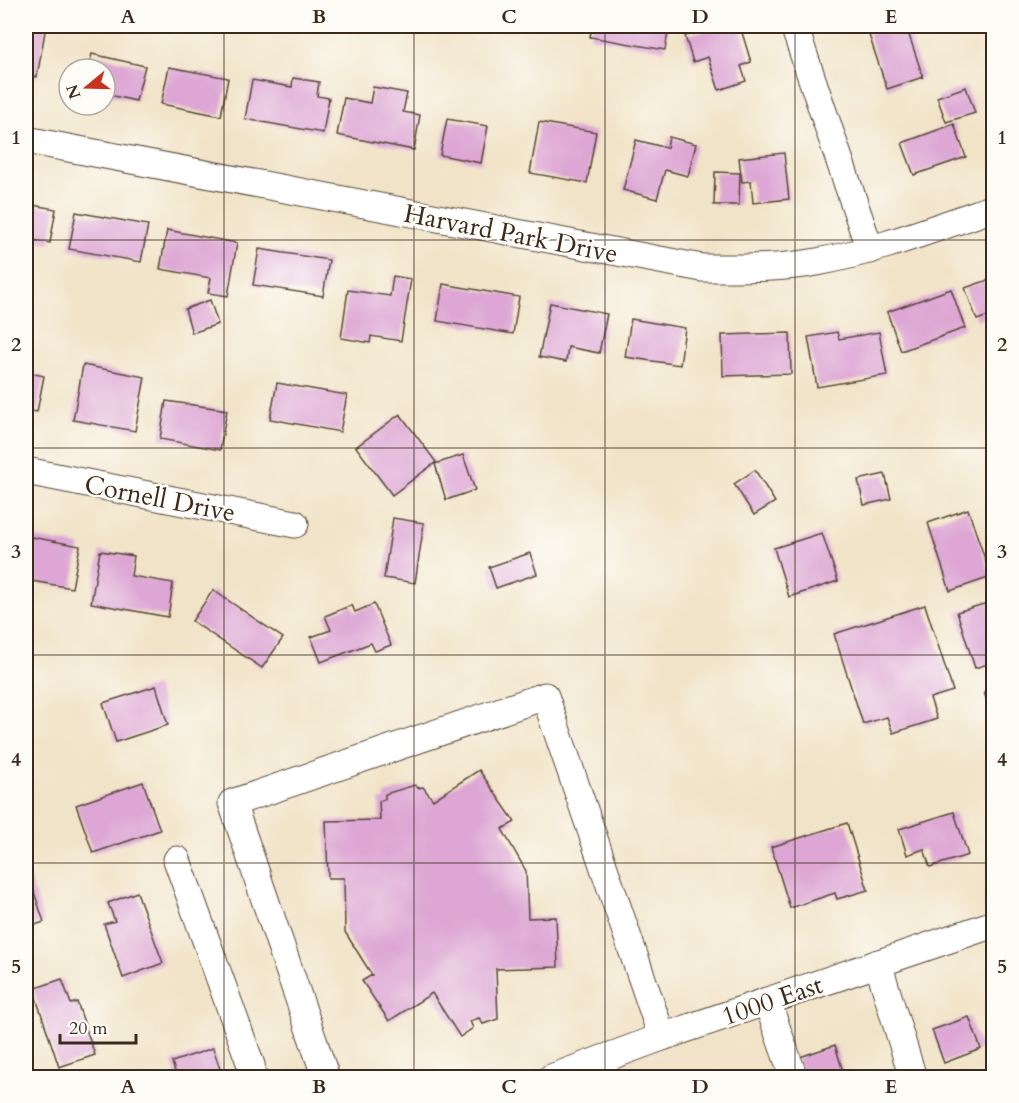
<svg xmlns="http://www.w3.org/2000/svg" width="1019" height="1103" viewBox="0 0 1019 1103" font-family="Cardo,serif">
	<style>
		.building { fill: #dda6d4 }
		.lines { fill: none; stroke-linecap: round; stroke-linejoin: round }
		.minor-casing { stroke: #564637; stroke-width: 29 }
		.minor { stroke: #fff; stroke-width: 27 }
		.grid { fill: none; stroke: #3b2a1e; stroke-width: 1.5; stroke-opacity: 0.55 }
		.labels { text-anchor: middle; stroke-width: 5; stroke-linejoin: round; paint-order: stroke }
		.street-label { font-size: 26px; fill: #3b2a1e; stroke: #fdfcf7 }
		.neatline { fill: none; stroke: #3b2a1e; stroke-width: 2 }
		.grid-label { font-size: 20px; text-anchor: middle; font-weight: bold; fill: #3b2a1e }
	</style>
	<rect width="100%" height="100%" fill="#fdfcf7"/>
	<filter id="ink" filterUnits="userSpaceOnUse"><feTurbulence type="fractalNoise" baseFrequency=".0167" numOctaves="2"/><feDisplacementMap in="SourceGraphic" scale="12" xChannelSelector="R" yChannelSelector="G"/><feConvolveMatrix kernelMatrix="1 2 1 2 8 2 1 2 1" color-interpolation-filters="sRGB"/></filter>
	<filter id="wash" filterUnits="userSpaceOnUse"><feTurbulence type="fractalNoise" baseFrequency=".008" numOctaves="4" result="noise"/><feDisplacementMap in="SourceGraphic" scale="24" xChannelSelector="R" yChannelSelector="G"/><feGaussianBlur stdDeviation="1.35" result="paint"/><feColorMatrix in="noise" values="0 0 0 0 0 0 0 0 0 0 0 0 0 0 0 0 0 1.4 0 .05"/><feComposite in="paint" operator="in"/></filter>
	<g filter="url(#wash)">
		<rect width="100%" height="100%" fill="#f1e3c7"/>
		<g id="blocks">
			<g class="building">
				<polygon points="26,26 46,26 37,77 26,75"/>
				<polygon points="592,26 669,26 665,50 590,37"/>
				<polygon points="718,26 740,26 751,62 741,66 746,81 719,90 708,57 693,62 685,36"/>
				<polygon points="886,26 906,26 923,77 887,89 868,32"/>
				<polygon points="92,54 145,66 136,101 105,94 105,69 88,69"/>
				<polygon points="169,67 228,78 221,116 161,104"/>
				<polygon points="293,78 319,82 317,96 329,98 323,133 245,119 252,80 292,87"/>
				<polygon points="373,87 407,93 403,112 420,115 414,150 337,135 344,98 370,103"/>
				<polygon points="966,87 975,113 946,122 937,97"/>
				<polygon points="447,119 488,126 481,163 440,155"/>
				<polygon points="539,122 596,132 587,183 530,173"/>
				<polygon points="954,124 966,157 914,175 902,143"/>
				<polygon points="669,137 696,144 688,176 665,170 657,199 623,190 636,140 667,148"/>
				<polygon points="784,153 789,199 753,203 751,181 742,182 739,158"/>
				<polygon points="715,172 740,173 739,205 714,205"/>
				<polygon points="26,204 56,209 50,243 26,239"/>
				<polygon points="76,212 148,225 141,262 69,249"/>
				<polygon points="167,230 237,243 228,296 208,293 211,278 160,269"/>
				<polygon points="259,249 329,260 323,296 253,285"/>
				<polygon points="393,276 411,279 401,341 371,336 370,343 341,338 348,290 390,296"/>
				<polygon points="994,278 994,314 977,320 965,288"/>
				<polygon points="443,284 519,297 513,334 437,321"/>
				<polygon points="951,289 965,328 901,351 887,312"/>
				<polygon points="210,300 218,324 192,333 185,309"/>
				<polygon points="550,303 607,314 599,353 568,347 566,362 539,357"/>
				<polygon points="631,319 685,328 680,365 625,357"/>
				<polygon points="837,332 839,339 879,332 887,375 817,387 808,337"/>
				<polygon points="790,333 791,374 723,376 722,335"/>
				<polygon points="83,365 145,377 135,431 73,420"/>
				<polygon points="26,372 44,376 37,412 26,410"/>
				<polygon points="277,383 347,395 340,432 270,419"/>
				<polygon points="166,401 227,410 220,450 160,439"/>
				<polygon points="400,414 436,462 392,495 356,447"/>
				<polygon points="463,455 475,490 446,500 435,464"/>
				<polygon points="755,470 775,502 754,515 734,484"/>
				<polygon points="885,474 891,499 864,505 858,480"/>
				<polygon points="968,509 991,577 950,591 928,523"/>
				<polygon points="393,518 424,523 415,583 384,578"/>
				<polygon points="822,533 838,581 789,597 774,548"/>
				<polygon points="26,536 80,546 72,588 26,580"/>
				<polygon points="100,551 134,556 131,576 173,583 168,617 91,603"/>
				<polygon points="530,553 537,574 496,588 489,567"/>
				<polygon points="213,590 283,638 262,668 192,621"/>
				<polygon points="994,601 994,662 975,668 957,612"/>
				<polygon points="374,604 391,645 375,651 371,643 321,662 311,637 331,630 325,616 352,605 355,612"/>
				<polygon points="925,605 953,691 930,698 937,719 893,733 887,717 863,724 834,634"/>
				<polygon points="156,686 168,725 116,742 103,703"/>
				<polygon points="994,689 994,719 993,719 984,692"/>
				<polygon points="479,770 515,822 502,829 526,871 528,918 556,917 558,967 496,969 498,1019 483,1024 479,1018 470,1021 473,1028 460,1037 432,993 389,1021 362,981 372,975 345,932 344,878 328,878 326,821 380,820 379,801 385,799 385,794 415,785 418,788 423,787 433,800"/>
				<polygon points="143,782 160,830 93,853 76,805"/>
				<polygon points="954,812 968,855 930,867 924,849 907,855 899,829"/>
				<polygon points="847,823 868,890 837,899 835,893 790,908 771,847"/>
				<polygon points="26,868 44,922 26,928"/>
				<polygon points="137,892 163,963 123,978 104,924 115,921 108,903"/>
				<polygon points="62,979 71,1004 77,1002 95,1055 59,1067 33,989"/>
				<polygon points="969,1017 981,1049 944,1063 932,1030"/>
				<polygon points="835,1045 845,1078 803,1078 797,1058"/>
				<polygon points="213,1048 223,1078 177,1078 172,1062"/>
			</g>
		</g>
	</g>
	<g filter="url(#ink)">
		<use href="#blocks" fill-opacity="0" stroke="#564637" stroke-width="1.5"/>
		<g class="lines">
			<defs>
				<g id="minor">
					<polyline points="794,26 870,250"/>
					<path d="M26,140L702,268C740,268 779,269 817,262C877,251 935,228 994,208"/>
					<polyline points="26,471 295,524"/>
					<polyline points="177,860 251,1065 253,1078"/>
					<polyline points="878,963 913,1078"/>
					<polyline points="767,1001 794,1078"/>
					<polyline points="326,1078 232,803 545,696 662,1037"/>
					<polyline points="551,1078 662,1037 994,924"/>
				</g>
			</defs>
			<use href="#minor" class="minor-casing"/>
			<use href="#minor" class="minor"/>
		</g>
	</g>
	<path class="grid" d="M224,26V1078M414,26V1078M605,26V1078M795,26V1078M26,240H994M26,448H994M26,655H994M26,863H994"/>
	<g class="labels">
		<g class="street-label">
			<text transform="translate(511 233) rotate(11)" y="9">Harvard Park Drive</text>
			<text transform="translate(160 498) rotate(11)" y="9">Cornell Drive</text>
			<text transform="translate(772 1000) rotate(-19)" y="9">1000 East</text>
		</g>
	</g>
	<rect width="1019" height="1103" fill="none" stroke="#fdfcf7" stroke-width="66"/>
	<g transform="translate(87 87) rotate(251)"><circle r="28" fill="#fdfcf7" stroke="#afa8a0" stroke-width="1.5"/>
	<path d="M0-4.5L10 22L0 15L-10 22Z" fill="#c8321e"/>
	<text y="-9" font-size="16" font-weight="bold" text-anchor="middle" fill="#3b2a1e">N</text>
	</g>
	<path d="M60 1034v9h76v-9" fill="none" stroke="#3b2a1e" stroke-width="3"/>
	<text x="69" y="1034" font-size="18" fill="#3b2a1e" stroke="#fdfcf7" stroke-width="4.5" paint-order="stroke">20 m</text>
	<rect x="33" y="33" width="953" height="1037" class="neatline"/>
	<g class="grid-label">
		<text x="128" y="23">A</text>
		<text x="319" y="23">B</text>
		<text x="509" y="23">C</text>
		<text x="700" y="23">D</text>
		<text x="891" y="23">E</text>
		<text x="16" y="144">1</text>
		<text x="1002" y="144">1</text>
		<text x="16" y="351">2</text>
		<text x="1002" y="351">2</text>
		<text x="16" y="558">3</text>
		<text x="1002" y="558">3</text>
		<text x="16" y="766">4</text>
		<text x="1002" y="766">4</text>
		<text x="16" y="973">5</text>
		<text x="1002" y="973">5</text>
		<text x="128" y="1093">A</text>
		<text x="319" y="1093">B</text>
		<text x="509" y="1093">C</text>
		<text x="700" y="1093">D</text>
		<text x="891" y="1093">E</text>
	</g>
</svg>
